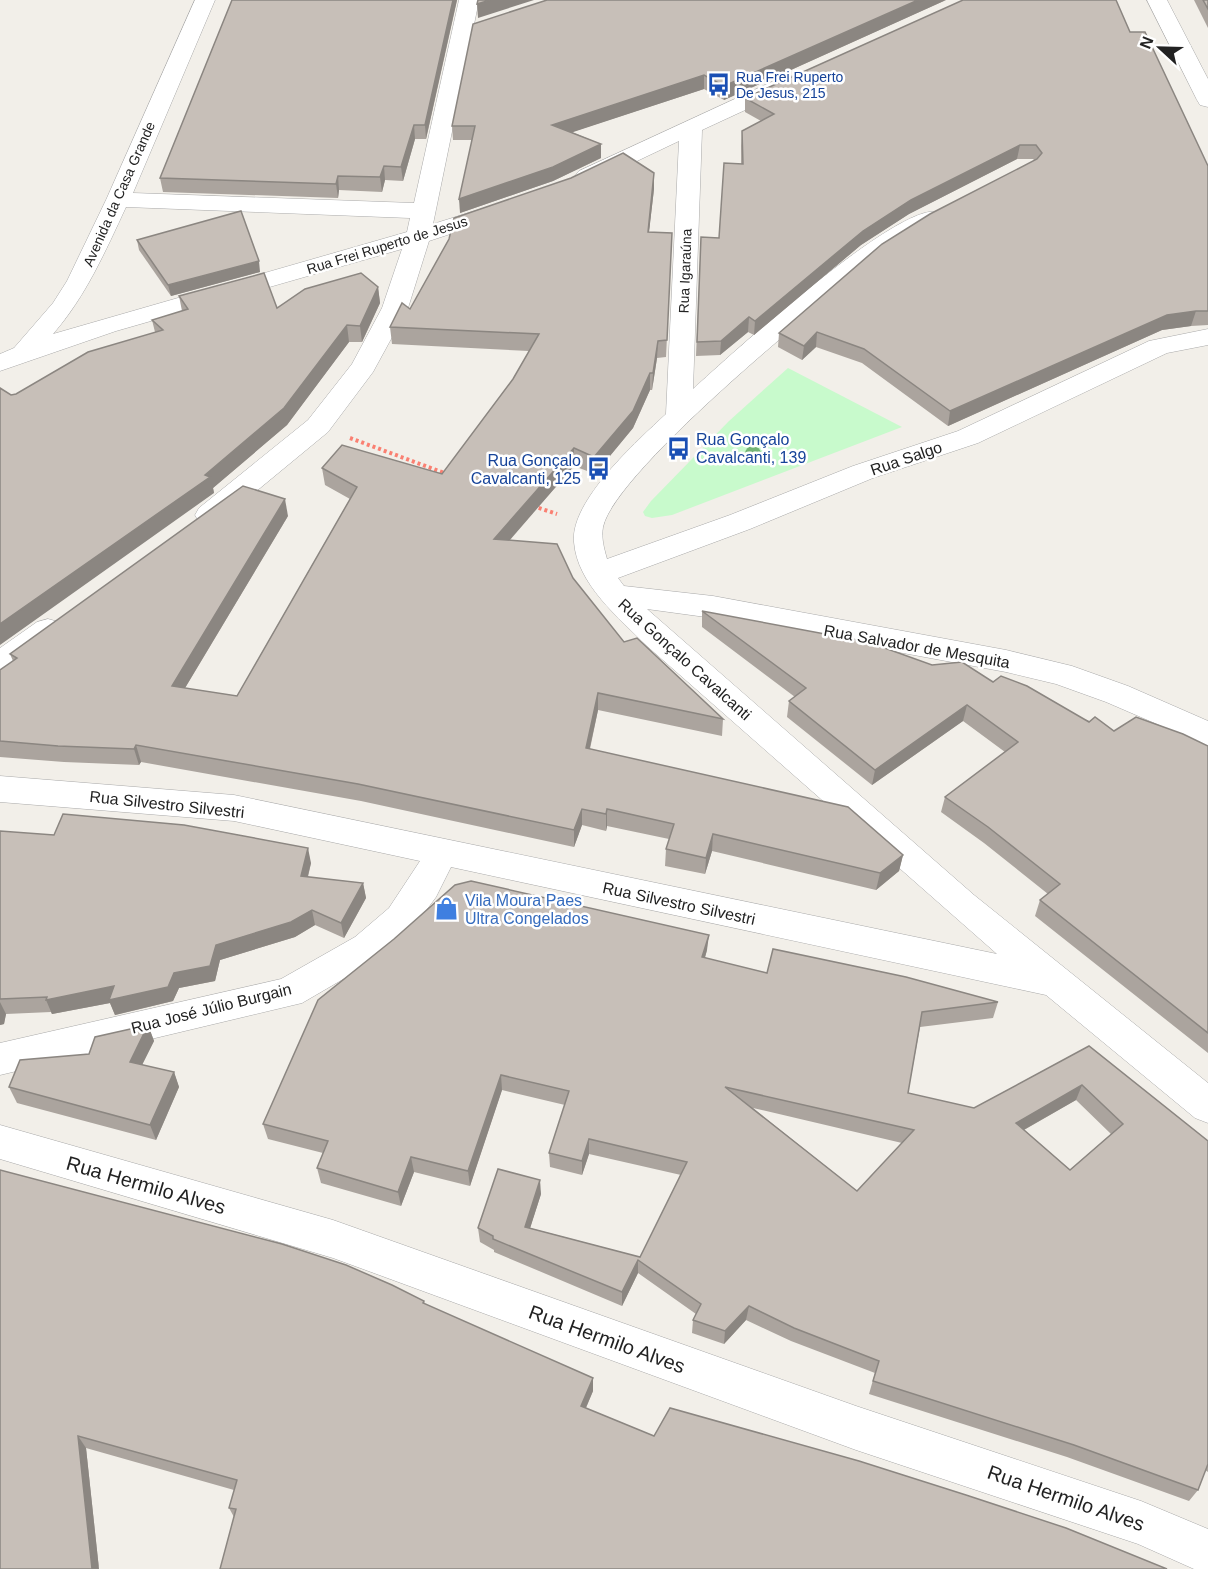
<svg xmlns="http://www.w3.org/2000/svg" width="1208" height="1569" viewBox="0 0 1208 1569" font-family="Helvetica,sans-serif">
	<style>
		.park { fill: #c8facc }
		.lines { fill: none; stroke-linecap: round; stroke-linejoin: round }
		.minor-casing { stroke: #a9a9a9; stroke-width: 1 }
		.path { stroke: #fa8072; stroke-width: 4; stroke-dasharray: 3 3; stroke-linecap: butt }
		.minor { fill: #fff; fill-rule: evenodd }
		.tree { fill: #74b475 }
		.wall { fill: #aba49e; fill-rule: evenodd }
		.shaded-wall { fill: #8b8681 }
		.building { fill: #c7bfb8; stroke: #8b8681; stroke-width: 1.5; fill-rule: evenodd }
		.labels { text-anchor: middle; stroke-width: 5; stroke-linejoin: round; paint-order: stroke }
		.far-transit-label { font-size: 14px; fill: #164399; stroke: #fff; text-anchor: start }
		.far-street-label { font-size: 14px; fill: #222; stroke: #fff }
		.transit-label { font-size: 16px; fill: #164399; stroke: #fff; text-anchor: start }
		.street-label { font-size: 16px; fill: #222; stroke: #fff }
		.shop-label { font-size: 16px; fill: #366cbe; stroke: #fff; text-anchor: start }
		.near-street-label { font-size: 20px; fill: #222; stroke: #fff }
	</style>
	<rect width="100%" height="100%" fill="#f2efe9"/>
	<polygon class="park" points="788,368 902,427 672,515 652,518 645,516 643,512 651,501 729,421"/>
	<g class="lines">
		<defs>
			<g id="minor">
				<path d="M195,0H215L133,193L414,203L459,0H479L433,224L494,205L502,207L506,212L502,217L429,241L408,308L373,372L328,432L219,522L209,525L199,522L195,515L199,508L308,420L352,364L382,308L402,249L116,331L0,371V354L14,348L53,303L67,281L106,200ZM126,207L410,218L407,232L53,334C86,296 105,252 126,207Z"/>
				<polygon points="1147,0 1167,0 1208,79 1208,107 1200,105 1197,100"/>
				<path d="M787,75L795,77L798,82L795,87L702,130L693,389C729,356 898,202 938,212L942,217L938,222C924,230 908,237 895,247C840,286 615,470 603,527C601,538 604,548 607,559L730,515L853,466L958,431L1149,341L1208,329V345L1167,353L978,443L873,478L750,529L618,578L624,586L713,596L1006,650L1072,666L1128,686L1208,721V746L1106,702L1056,684L1006,672L713,618L647,609L974,895L1208,1083V1123L1195,1118L1046,995L451,867L436,897L413,928L381,957L302,1003L0,1075V1043L281,979L355,937L389,908L420,861L234,821L0,802V776L234,795L997,954L647,646C619,618 577,584 574,542C570,501 637,441 666,414L679,141L595,181H579L575,176L579,171Z"/>
				<polygon points="48,619 59,622 63,630 59,638 11,672 0,675 0,648 37,622"/>
				<polygon points="0,1125 333,1220 856,1406 1141,1501 1208,1529 1208,1569 1194,1569 1138,1544 856,1450 333,1258 0,1159"/>
			</g>
		</defs>
		<use href="#minor" class="minor-casing"/>
		<g class="path">
			<polyline points="350,438 447,474"/>
			<polyline points="533,506 557,514"/>
		</g>
		<use href="#minor" class="minor"/>
	</g>
	<circle class="tree" cx="753" cy="454" r="8"/>
	<g class="wall">
		<polygon points="232,0 457,0 426,139 415,139 403,181 385,180 382,192 339,190 338,198 163,192 160,178"/>
		<polygon points="946,0 724,100 704,89 572,132 601,144 601,158 553,181 460,213 472,140 453,140 452,126"/>
		<polygon points="1194,0 1208,0 1208,28"/>
		<polygon points="1130,32 1208,166 1208,325 1191,326 1162,330 948,426 862,363 816,347 802,360 778,347 779,333 1034,160 1033,159 1017,159 909,214 861,245 754,335 748,332 720,355 696,356 701,237 719,238 741,164 741,146 742,131 761,121 745,112 745,98"/>
		<polygon points="654,173 654,189 649,232 672,233 666,357 657,358 652,390 650,390 633,428 595,474 574,466 509,540 573,578 624,642 723,719 722,736 598,710 590,749 903,855 899,871 876,890 712,851 705,874 665,866 666,849 669,839 607,826 606,831 582,825 574,847 361,801 141,762 139,765 64,762 0,757 0,670 13,661 10,654 288,516 185,688 237,696 350,499 325,485 322,468 442,474 513,379 529,351 392,344 390,327 410,309"/>
		<polygon points="137,240 260,272 171,296 139,250"/>
		<polygon points="378,287 380,303 362,342 349,342 287,425 213,488 214,493 11,395 16,394 155,332 152,320 182,311 179,296 277,308"/>
		<polygon points="702,611 932,665 993,682 1114,731 1208,746 1208,1053 1035,916 1040,900 1048,894 984,843 941,812 945,797 1005,752 963,721 872,785 787,717 789,701 795,697 702,627"/>
		<polygon points="0,831 311,863 308,877 363,883 366,898 344,938 315,925 295,937 220,960 215,981 179,988 173,1001 115,1015 110,1003 52,1014 51,1012 6,1014 4,1024 0,1025"/>
		<path d="M707,950L705,958L767,973L998,1002L993,1018L920,1027L908,1093L974,1108L1089,1046L1208,1141V1472L1205,1470L1198,1490L1189,1501L1067,1457L869,1394L875,1373L791,1341L746,1320L724,1344L692,1333L693,1320L696,1314L638,1273L622,1306L494,1252V1250L480,1242L478,1228L541,1194L530,1228L640,1257L681,1175L589,1154L582,1175L550,1167L549,1153L565,1105L502,1090L470,1186L414,1172L401,1206L321,1183L317,1168L323,1153L268,1139L263,1124ZM1076,1100L1111,1134L1070,1170L1024,1130ZM753,1108L902,1143L857,1191Z"/>
		<polygon points="148,1025 154,1041 142,1065 174,1072 179,1087 156,1140 17,1103 9,1087 89,1054"/>
		<polygon points="0,1170 424,1301 425,1304 593,1391 586,1408 654,1436 859,1461 234,1517 229,1508 234,1490 86,1448 99,1569"/>
	</g>
	<g class="shaded-wall">
		<polygon points="453,0 457,0 426,139 425,125"/>
		<polygon points="490,0 534,0 478,18 477,4"/>
		<polygon points="918,0 946,0 724,100 724,86"/>
		<polygon points="704,75 704,89 552,139 552,125"/>
		<polygon points="414,125 415,139 403,181 401,167"/>
		<polygon points="601,144 601,158 553,181 460,213 459,199"/>
		<polygon points="1020,145 1017,159 909,214 861,245 754,335 755,321 863,231 911,200"/>
		<polygon points="384,166 385,180 382,192 380,177"/>
		<polygon points="654,173 654,189 647,249 648,232"/>
		<polygon points="338,176 339,190 338,198 336,184"/>
		<polygon points="259,261 260,272 171,296 168,285"/>
		<polygon points="378,287 380,303 362,342 360,326"/>
		<polygon points="1196,311 1191,326 1162,330 948,426 950,411 1167,315"/>
		<polygon points="749,317 748,332 720,355 721,341"/>
		<polygon points="347,325 349,342 287,425 213,488 214,493 0,645 0,624 205,475"/>
		<polygon points="817,332 816,347 802,360 804,346"/>
		<polygon points="658,341 657,358 652,390 653,373"/>
		<polygon points="650,373 650,390 633,428 595,474 594,457"/>
		<polygon points="574,448 574,466 496,556 494,539"/>
		<polygon points="285,499 288,516 176,703 172,686"/>
		<polygon points="598,693 598,710 586,765 586,748"/>
		<polygon points="967,705 963,721 872,785 875,770"/>
		<polygon points="136,745 141,762 139,765 134,749"/>
		<polygon points="582,809 582,825 574,847 574,830"/>
		<polygon points="607,809 607,826 606,831 606,814"/>
		<polygon points="713,834 712,851 705,874 706,858"/>
		<polygon points="308,848 311,863 304,891 301,876"/>
		<polygon points="903,855 899,871 876,890 880,873"/>
		<polygon points="363,883 366,898 344,938 341,923"/>
		<polygon points="312,910 315,925 295,937 220,960 215,981 179,988 173,1001 115,1015 110,1003 52,1014 46,1000 216,945"/>
		<polygon points="709,935 707,950 700,973 702,957"/>
		<polygon points="0,1002 6,1014 4,1024 0,1025"/>
		<polygon points="148,1025 154,1041 136,1077 130,1062"/>
		<polygon points="174,1072 179,1087 156,1140 150,1125"/>
		<polygon points="501,1075 502,1090 470,1186 468,1171"/>
		<polygon points="1082,1085 1076,1100 1011,1137 1016,1123"/>
		<polygon points="589,1139 589,1154 582,1175 582,1161"/>
		<polygon points="411,1157 414,1172 401,1206 398,1192"/>
		<polygon points="540,1180 541,1194 526,1241 525,1227"/>
		<polygon points="638,1260 638,1273 622,1306 622,1292"/>
		<polygon points="749,1306 746,1320 724,1344 725,1331"/>
		<polygon points="593,1378 593,1391 581,1419 581,1406"/>
		<polygon points="78,1436 86,1448 99,1569 92,1569"/>
	</g>
	<g class="building">
		<polygon points="232,0 453,0 425,125 414,125 401,167 384,166 380,177 338,176 336,184 160,178"/>
		<polygon points="478,0 490,0 477,4"/>
		<polygon points="547,0 918,0 724,86 704,75 552,125 601,144 553,167 459,199 475,126 452,126 473,24"/>
		<polygon points="963,0 1116,0 1130,32 1145,32 1208,166 1208,311 1196,311 1167,315 950,411 864,349 817,332 804,346 779,333 882,244 930,214 1037,159 1042,153 1036,145 1020,145 911,200 863,231 755,321 749,317 721,341 697,342 701,237 719,238 724,163 743,164 742,131 774,114 745,98"/>
		<polygon points="1203,0 1208,0 1208,9"/>
		<polygon points="623,153 654,173 648,232 672,233 667,340 658,341 653,373 650,373 633,411 594,457 574,448 494,539 557,544 573,578 624,642 637,638 723,719 598,693 586,748 848,807 903,855 880,873 713,834 706,858 666,849 674,824 607,809 606,814 582,809 574,830 358,784 136,745 134,749 58,746 0,741 0,670 17,658 10,654 243,486 285,499 172,686 237,696 357,487 322,468 342,445 442,474 513,379 539,334 390,327 402,303 410,309 449,239 454,218 571,178"/>
		<polygon points="241,211 259,261 168,285 137,240"/>
		<polygon points="264,273 277,308 305,289 361,273 378,287 360,326 347,325 284,408 205,475 210,477 0,624 0,388 11,395 16,394 88,352 163,330 152,320 188,309 179,296"/>
		<polygon points="702,611 868,642 932,665 962,662 993,682 1001,676 1027,686 1089,722 1095,717 1114,731 1136,717 1183,734 1208,746 1208,1033 1040,900 1060,884 988,827 945,797 1018,742 967,705 875,770 789,701 806,688"/>
		<polygon points="63,814 184,825 308,848 301,876 363,883 341,923 312,910 291,922 216,945 210,966 174,973 168,987 109,1000 114,986 46,1000 47,997 0,999 0,831 54,835"/>
		<path d="M471,881L709,935L702,957L767,973L773,949L906,977L998,1002L922,1012L908,1093L974,1108L1089,1046L1208,1141V1464L1198,1490L1074,1445L873,1381L879,1361L794,1328L749,1306L725,1331L693,1320L701,1304L638,1260L622,1292L493,1239V1236L478,1228L498,1169L540,1180L525,1227L640,1257L687,1162L589,1139L582,1161L549,1153L569,1091L501,1075L468,1171L411,1157L398,1192L317,1168L328,1141L263,1124L318,1000L394,939L455,885ZM1082,1085L1123,1124L1070,1170L1016,1123ZM725,1087L914,1130L857,1191Z"/>
		<polygon points="148,1025 130,1062 174,1072 150,1125 9,1087 20,1060 89,1054 95,1037"/>
		<polygon points="0,1170 282,1244 346,1265 392,1285 424,1301 423,1303 593,1378 581,1406 654,1436 670,1408 859,1461 966,1495 1066,1528 1167,1569 220,1569 236,1509 229,1508 237,1480 78,1436 92,1569 0,1569"/>
	</g>
	<defs>
		<symbol id="bus-bare" viewBox="-9 -9 18 18"><path d="M-5-6H5V4H4V6H2V4H-2V6H-4V4H-5ZM-3.5-4V0h7V-4ZM-3.5 1.2v1.5H-2V1.2ZM2 1.2v1.5H3.5V1.2Z" fill="#1a4fb4" stroke="#fff" stroke-width="2.5" paint-order="stroke"/></symbol>
		<symbol id="shop-bare" viewBox="-9 -9 18 18"><path d="M-5-2.5h2.3a2.7 3.5 0 0 1 5.4 0H5L5.5 6h-11ZM-1.5-2.5h3a1.5 2.3 0 0 0-3 0Z" fill="#3f7fe0" stroke="#fff" stroke-width="2.5" paint-order="stroke"/></symbol>
	</defs>
	<g fill-rule="evenodd">
		<use href="#bus-bare" x="702" y="68" width="33" height="33"/>
		<use href="#bus-bare" x="662" y="432" width="33" height="33"/>
		<use href="#bus-bare" x="582" y="452" width="33" height="33"/>
		<use href="#shop-bare" x="430" y="892" width="33" height="33"/>
	</g>
	<g class="labels">
		<g class="far-transit-label">
			<text x="736" y="82">Rua Frei Ruperto<tspan x="736" dy="16">De Jesus, 215</tspan></text>
		</g>
		<g class="far-street-label">
			<text transform="translate(119 194) rotate(-66)" y="5">Avenida da Casa Grande</text>
			<text transform="translate(387 245) rotate(-17)" y="5">Rua Frei Ruperto de Jesus</text>
			<text transform="translate(685 271) rotate(-88)" y="5">Rua Igaraúna</text>
		</g>
		<g class="transit-label">
			<text x="696" y="445">Rua Gonçalo<tspan x="696" dy="18">Cavalcanti, 139</tspan></text>
			<text x="581" y="466" text-anchor="end">Rua Gonçalo<tspan x="581" dy="18">Cavalcanti, 125</tspan></text>
		</g>
		<g class="street-label">
			<text transform="translate(906 458) rotate(-19)" y="6">Rua Salgo</text>
			<text transform="translate(917 646) rotate(10)" y="6">Rua Salvador de Mesquita</text>
			<text transform="translate(685 659) rotate(42)" y="6">Rua Gonçalo Cavalcanti</text>
			<text transform="translate(167 804) rotate(6)" y="6">Rua Silvestro Silvestri</text>
			<text transform="translate(679 903) rotate(12)" y="6">Rua Silvestro Silvestri</text>
			<text transform="translate(211 1008) rotate(-14)" y="6">Rua José Júlio Burgain</text>
		</g>
		<g class="shop-label">
			<text x="465" y="906">Vila Moura Paes<tspan x="465" dy="18">Ultra Congelados</tspan></text>
		</g>
		<g class="near-street-label">
			<text transform="translate(146 1185) rotate(16)" y="7">Rua Hermilo Alves</text>
			<text transform="translate(607 1339) rotate(20)" y="7">Rua Hermilo Alves</text>
			<text transform="translate(1066 1498) rotate(19)" y="7">Rua Hermilo Alves</text>
		</g>
	</g>
	<g transform="translate(1160 48) rotate(292)" stroke="#ffffff" stroke-width="4.5" paint-order="stroke">
	<path d="M0-4.5L10 22L0 15L-10 22Z" fill="#222222"/>
	<text y="-9" font-size="16" font-weight="bold" text-anchor="middle" fill="#222222">N</text>
	</g>
</svg>
